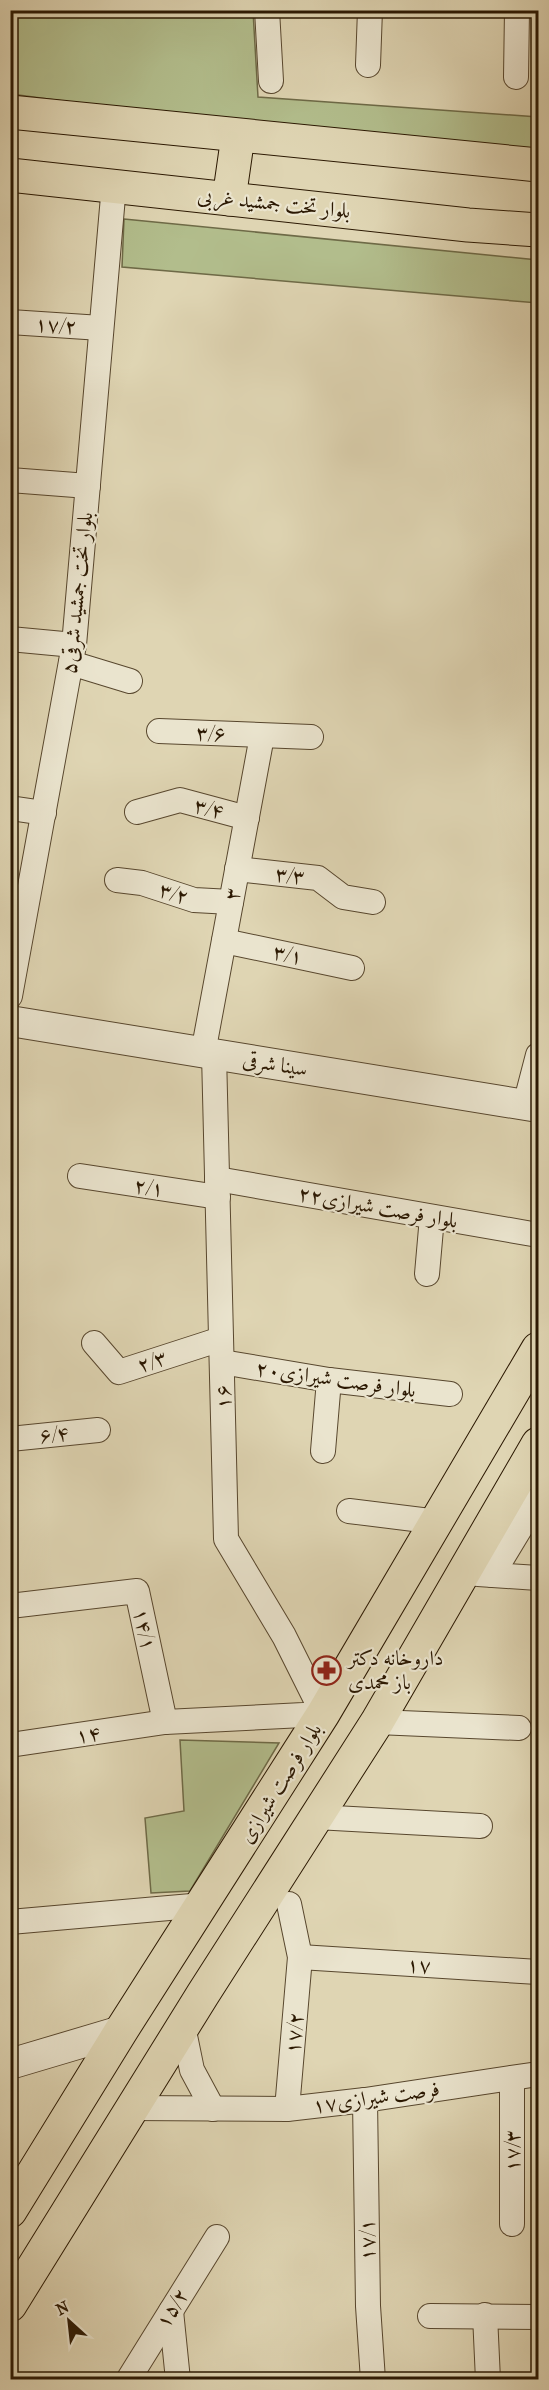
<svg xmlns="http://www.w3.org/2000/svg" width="549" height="2390" viewBox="0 0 549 2390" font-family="'IM FELL French Canon',Amiri,serif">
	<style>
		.green { fill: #b2bd8c; stroke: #6e6a47; stroke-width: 1.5 }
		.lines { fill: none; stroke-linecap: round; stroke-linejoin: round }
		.minor-casing { stroke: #58472e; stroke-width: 26 }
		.tertiary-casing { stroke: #58472e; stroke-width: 32 }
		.primary-casing { stroke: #2b1802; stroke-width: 35 }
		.minor { stroke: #eae4ce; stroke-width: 24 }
		.tertiary { stroke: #eae4ce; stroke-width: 30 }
		.primary { stroke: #dfd5b3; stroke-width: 33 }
		.labels { text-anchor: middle; stroke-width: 4.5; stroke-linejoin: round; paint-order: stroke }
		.street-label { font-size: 21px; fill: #2b1802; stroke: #eae4ce }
		.poi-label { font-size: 21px; fill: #2b1802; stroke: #eae4ce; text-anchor: start }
	</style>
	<rect width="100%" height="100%" fill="#dfd5b3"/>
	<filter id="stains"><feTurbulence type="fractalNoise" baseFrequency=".00333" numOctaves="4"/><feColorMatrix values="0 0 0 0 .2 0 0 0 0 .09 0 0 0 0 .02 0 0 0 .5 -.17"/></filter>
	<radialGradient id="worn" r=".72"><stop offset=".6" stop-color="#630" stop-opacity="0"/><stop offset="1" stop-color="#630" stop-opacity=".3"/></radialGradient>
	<g class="green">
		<polygon points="11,11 253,11 258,97 538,117 538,151 145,112 11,94"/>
		<polygon points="124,219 538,260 538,303 122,267"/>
		<polygon points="180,1740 279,1743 190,1891 151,1893 145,1818 184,1811"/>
	</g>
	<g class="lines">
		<defs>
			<g id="minor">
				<polyline points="267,10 271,81"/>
				<polyline points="368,65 370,10"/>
				<polyline points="516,77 517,10"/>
				<polyline points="10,322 101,328"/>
				<polyline points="10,480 88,486"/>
				<polyline points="10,639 74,645"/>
				<polyline points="71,663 130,681"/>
				<polyline points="159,731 311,737"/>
				<polyline points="10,808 44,813"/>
				<polyline points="137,812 180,800 247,818"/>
				<polyline points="237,869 318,878 343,897 373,902"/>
				<polyline points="117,880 142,883 194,900 231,902"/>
				<polyline points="224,941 352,968"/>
				<polyline points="10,996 74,645 114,185"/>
				<polyline points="203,1053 262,736"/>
				<polyline points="525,1105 538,1055"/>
				<polyline points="80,1176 218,1197"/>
				<polyline points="217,1179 538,1235"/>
				<polyline points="427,1274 432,1217"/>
				<polyline points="94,1343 119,1372 221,1339"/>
				<polyline points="222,1362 329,1380 450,1394"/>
				<polyline points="10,1439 98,1430"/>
				<polyline points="323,1451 329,1380"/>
				<polyline points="349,1511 438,1522"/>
				<polyline points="478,1574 538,1578"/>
				<polyline points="492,1575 538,1499"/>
				<polyline points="10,1606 137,1591 165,1722"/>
				<polyline points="377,1722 519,1728"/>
				<polyline points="10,1745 165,1722 323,1714 284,1636 226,1539 214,1054"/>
				<polyline points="316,1817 480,1826"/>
				<polyline points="10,1922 203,1905"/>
				<polyline points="300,1957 538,1972"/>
				<polyline points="183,2026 192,2070 213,2109"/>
				<polyline points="365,2100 368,2306 373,2380"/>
				<polyline points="132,2108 287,2109 365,2100 538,2074"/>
				<polyline points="287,2109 300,1957 289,1904"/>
				<polyline points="512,2224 512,2078"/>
				<polyline points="171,2311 178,2380"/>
				<polyline points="485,2315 488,2380"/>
				<polyline points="430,2316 538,2317"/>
				<polyline points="128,2380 217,2237"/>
			</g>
			<g id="tertiary">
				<polyline points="10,1021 538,1107"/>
				<polyline points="10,2064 121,2031"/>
			</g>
			<g id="primary">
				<polyline points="10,112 538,165"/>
				<polyline points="10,175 468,225 538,230"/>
				<polyline points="229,199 238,136"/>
				<polyline points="10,2211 121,2031 323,1714 538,1349"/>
				<polyline points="10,2305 203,1994 377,1722 538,1444"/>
			</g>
		</defs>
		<use href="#minor" class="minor-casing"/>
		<use href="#tertiary" class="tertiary-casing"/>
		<use href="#primary" class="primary-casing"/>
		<use href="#minor" class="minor"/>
		<use href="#tertiary" class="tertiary"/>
		<use href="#primary" class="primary"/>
	</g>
	<defs>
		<symbol id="pharmacy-ring" viewBox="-11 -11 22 22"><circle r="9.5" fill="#eae4ce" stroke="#8f2418" stroke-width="1.5"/><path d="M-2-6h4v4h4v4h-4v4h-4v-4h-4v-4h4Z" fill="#8f2418"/></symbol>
	</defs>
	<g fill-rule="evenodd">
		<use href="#pharmacy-ring" x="310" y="1654" width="33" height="33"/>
	</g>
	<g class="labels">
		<g class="street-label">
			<text transform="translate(274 203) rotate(6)" y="7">بلوار تخت جمشید غربی</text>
			<text transform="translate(56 325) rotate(4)" y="7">۱۷/۲</text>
			<text transform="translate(77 593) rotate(-84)" y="7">بلوار تخت جمشید شرقی۵</text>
			<text transform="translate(211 733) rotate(3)" y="7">۳/۶</text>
			<text transform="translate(209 808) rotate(14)" y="7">۳/۴</text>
			<text transform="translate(290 875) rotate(7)" y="7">۳/۳</text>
			<text transform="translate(174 893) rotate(17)" y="7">۳/۲</text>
			<text transform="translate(232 894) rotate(-80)" y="7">۳</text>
			<text transform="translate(288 954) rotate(12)" y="7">۳/۱</text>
			<text transform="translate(275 1064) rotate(9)" y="7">سینا شرقی</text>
			<text transform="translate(149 1187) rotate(8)" y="7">۲/۱</text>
			<text transform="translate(378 1207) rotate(10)" y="7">بلوار فرصت شیرازی۲۲</text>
			<text transform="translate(152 1361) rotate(-18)" y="7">۲/۳</text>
			<text transform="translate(336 1379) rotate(8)" y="7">بلوار فرصت شیرازی۲۰</text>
			<text transform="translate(223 1397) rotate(-91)" y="7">۱۶</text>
			<text transform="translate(54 1434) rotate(-6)" y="7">۶/۴</text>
			<text transform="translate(145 1629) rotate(78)" y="7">۱۴/۱</text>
			<text transform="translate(88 1734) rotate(-8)" y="7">۱۴</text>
			<text transform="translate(280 1783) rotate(-58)" y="7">بلوار فرصت شیرازی</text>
			<text transform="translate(419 1965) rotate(4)" y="7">۱۷</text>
			<text transform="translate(294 2033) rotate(-85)" y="7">۱۷/۲</text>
			<text transform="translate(376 2097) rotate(-8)" y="7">۱۷فرصت شیرازی</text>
			<text transform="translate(512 2151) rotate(-90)" y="7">۱۷/۳</text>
			<text transform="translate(367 2240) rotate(-91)" y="7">۱۷/۱</text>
			<text transform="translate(172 2308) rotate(-58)" y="7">۱۵/۲</text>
		</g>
		<g class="poi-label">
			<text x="348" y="1665">داروخانه دکتر<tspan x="348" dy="24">باز محمدی</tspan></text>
		</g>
	</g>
	<rect width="549" height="2390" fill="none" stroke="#dfd5b3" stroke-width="36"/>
	<rect x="12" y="12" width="525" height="2366" fill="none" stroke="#2b1802" stroke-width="3"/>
	<rect x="18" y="18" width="513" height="2354" fill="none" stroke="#2b1802" stroke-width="1.5"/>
	<g transform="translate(69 2321) rotate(333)" stroke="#eae4ce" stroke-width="4.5" paint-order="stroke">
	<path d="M0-4.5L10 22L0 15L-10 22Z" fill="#2b1802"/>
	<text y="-9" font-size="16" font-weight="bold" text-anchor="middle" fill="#2b1802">N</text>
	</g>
	<rect width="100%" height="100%" filter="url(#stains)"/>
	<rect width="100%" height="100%" fill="url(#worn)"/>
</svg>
